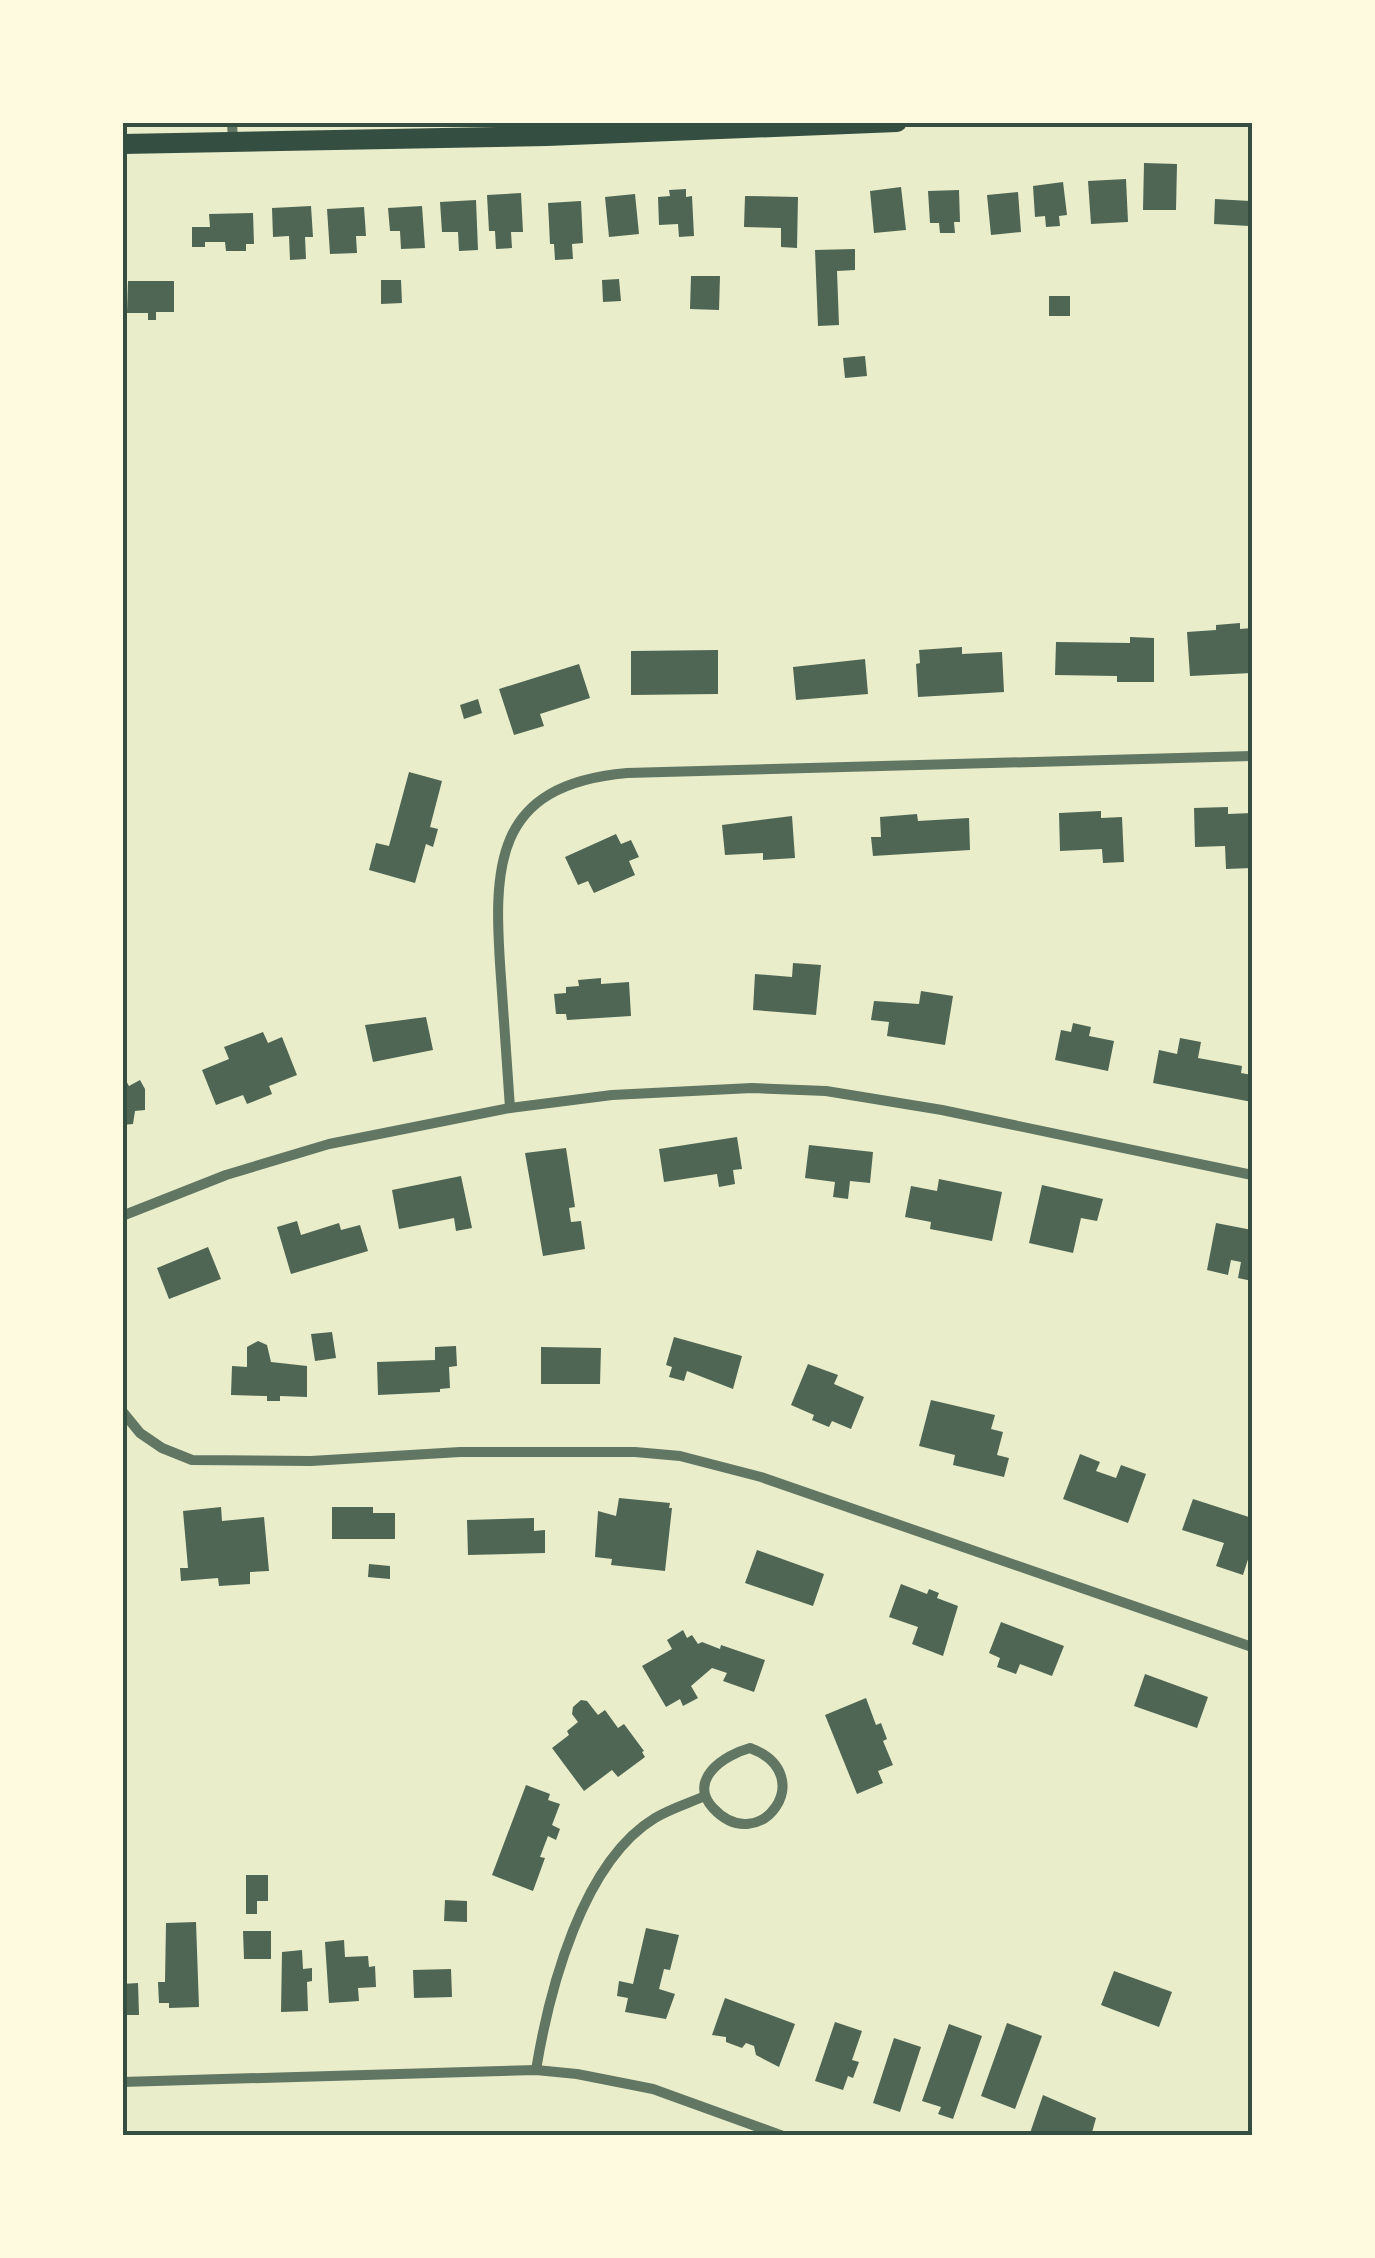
<svg xmlns="http://www.w3.org/2000/svg" width="1375" height="2258" viewBox="0 0 1375 2258" font-family="Roboto,sans-serif">
	<style>
		.building { fill: #4f6655 }
		.lines { fill: none; stroke-linecap: round; stroke-linejoin: round }
		.minor { stroke: #617663; stroke-width: 10 }
		.secondary { stroke: #344e41; stroke-width: 20 }
		.neatline { fill: none; stroke: #344e41; stroke-width: 4 }
	</style>
	<rect width="100%" height="100%" fill="#e9edc9"/>
	<g class="building">
		<polygon points="1144,163 1177,164 1176,210 1143,210"/>
		<polygon points="1126,179 1128,222 1091,224 1088,181"/>
		<polygon points="1063,182 1067,215 1059,216 1060,226 1046,227 1045,216 1035,217 1033,186"/>
		<polygon points="901,187 906,230 874,233 870,191"/>
		<polygon points="686,189 686,197 692,196 694,236 679,237 678,224 659,225 658,197 670,196 669,190"/>
		<polygon points="959,190 960,222 954,222 955,233 940,233 939,223 930,223 928,191"/>
		<polygon points="1018,192 1021,232 991,235 987,195"/>
		<polygon points="521,193 523,232 511,232 512,248 496,249 495,231 489,231 487,195"/>
		<polygon points="635,194 639,234 609,237 605,197"/>
		<polygon points="745,196 798,197 797,248 781,247 781,228 744,227"/>
		<polygon points="1215,199 1250,201 1249,226 1214,224"/>
		<polygon points="476,200 478,250 459,251 458,232 442,232 440,202"/>
		<polygon points="581,201 583,243 572,244 573,259 555,260 554,244 550,244 548,203"/>
		<polygon points="311,206 313,237 305,237 306,259 290,260 289,236 273,237 272,208"/>
		<polygon points="422,206 425,248 401,249 400,231 390,231 388,208"/>
		<polygon points="364,207 366,236 356,236 357,253 330,254 327,209"/>
		<polygon points="253,213 254,244 246,244 246,251 226,251 225,242 205,242 205,247 192,247 192,227 210,227 209,214"/>
		<polygon points="855,249 855,270 837,271 839,325 818,326 815,250"/>
		<polygon points="691,276 720,276 719,310 690,309"/>
		<polygon points="619,279 621,301 603,302 602,280"/>
		<polygon points="381,280 401,280 402,303 381,304"/>
		<polygon points="128,281 174,281 174,312 156,312 156,320 148,320 148,313 127,313"/>
		<rect x="1049" y="296" width="21" height="20"/>
		<polygon points="865,356 867,376 845,378 843,358"/>
		<polygon points="1240,623 1240,629 1252,628 1252,673 1190,676 1187,632 1216,630 1216,625"/>
		<polygon points="1130,637 1154,638 1154,682 1117,682 1117,676 1055,675 1056,642 1130,643"/>
		<polygon points="962,647 962,654 1002,652 1004,692 918,697 916,664 920,663 919,650"/>
		<polygon points="718,650 718,694 631,695 631,651"/>
		<polygon points="865,659 868,694 796,700 793,667"/>
		<polygon points="579,664 590,698 540,714 544,726 514,735 499,689"/>
		<polygon points="478,699 482,713 464,719 460,705"/>
		<polygon points="409,772 442,781 430,827 438,829 433,847 426,844 415,883 369,870 376,843 389,846"/>
		<polygon points="1228,807 1228,814 1252,813 1252,868 1226,869 1225,846 1195,847 1194,808"/>
		<polygon points="1101,811 1101,818 1122,817 1124,862 1103,863 1102,849 1060,851 1059,813"/>
		<polygon points="917,814 918,821 969,818 970,850 873,856 871,837 881,837 880,817"/>
		<polygon points="792,816 795,858 763,860 763,853 725,855 722,825"/>
		<polygon points="616,834 621,844 631,840 639,857 629,861 635,875 594,893 588,881 578,885 565,857"/>
		<polygon points="793,963 821,965 816,1015 753,1010 755,974 792,977"/>
		<polygon points="601,978 601,984 629,982 631,1016 567,1020 566,1014 556,1014 554,994 566,993 566,987 579,986 578,980"/>
		<polygon points="921,991 953,996 945,1045 887,1036 889,1022 871,1020 874,1001 919,1004"/>
		<polygon points="426,1017 433,1050 373,1062 365,1025"/>
		<polygon points="1073,1023 1091,1027 1089,1036 1114,1041 1108,1071 1055,1060 1061,1030 1071,1032"/>
		<polygon points="263,1032 268,1043 282,1037 297,1075 269,1086 272,1094 247,1104 243,1095 216,1105 202,1070 229,1059 224,1047"/>
		<polygon points="1180,1038 1201,1042 1198,1058 1242,1066 1241,1073 1252,1075 1252,1102 1153,1083 1159,1050 1177,1054"/>
		<polygon points="122,1074 129,1086 140,1080 145,1089 145,1110 135,1111 133,1124 122,1125"/>
		<polygon points="737,1137 742,1169 733,1170 735,1184 719,1187 717,1174 664,1182 659,1149"/>
		<polygon points="809,1145 873,1152 870,1183 850,1181 848,1199 833,1197 835,1182 805,1178"/>
		<polygon points="566,1148 575,1207 569,1208 571,1222 581,1221 585,1249 543,1256 525,1153"/>
		<polygon points="461,1176 472,1228 456,1231 454,1218 399,1229 392,1190"/>
		<polygon points="939,1179 1002,1192 992,1241 930,1229 931,1222 905,1217 911,1186 937,1191"/>
		<polygon points="1042,1185 1103,1199 1097,1221 1081,1218 1073,1253 1029,1243"/>
		<polygon points="297,1221 301,1235 339,1223 341,1230 360,1225 368,1251 291,1274 277,1227"/>
		<polygon points="1216,1223 1252,1230 1252,1281 1238,1278 1241,1262 1231,1260 1228,1275 1207,1270"/>
		<polygon points="208,1247 221,1279 169,1299 157,1268"/>
		<polygon points="332,1332 336,1358 315,1361 311,1334"/>
		<polygon points="674,1337 742,1356 733,1389 687,1371 684,1381 669,1377 672,1367 666,1365"/>
		<polygon points="258,1341 267,1345 271,1362 307,1366 307,1397 280,1396 280,1401 267,1401 267,1396 231,1395 232,1366 247,1367 247,1347"/>
		<polygon points="456,1346 457,1366 449,1367 450,1388 440,1389 440,1392 378,1395 377,1362 435,1360 435,1347"/>
		<polygon points="541,1347 601,1348 600,1384 541,1384"/>
		<polygon points="808,1364 838,1375 834,1384 864,1397 851,1429 832,1421 829,1427 812,1420 814,1415 791,1405"/>
		<polygon points="931,1400 995,1415 991,1429 1003,1432 997,1455 1009,1458 1004,1477 953,1465 955,1455 919,1446"/>
		<polygon points="1080,1454 1100,1462 1096,1471 1116,1478 1121,1465 1146,1474 1128,1523 1063,1499"/>
		<polygon points="619,1498 670,1503 669,1508 672,1508 665,1571 611,1565 612,1559 595,1557 598,1511 616,1516"/>
		<polygon points="1193,1499 1252,1518 1252,1547 1243,1575 1216,1566 1224,1543 1182,1530"/>
		<polygon points="221,1507 222,1521 264,1517 269,1571 250,1572 250,1584 219,1586 218,1578 181,1581 180,1568 188,1568 183,1511"/>
		<polygon points="332,1507 373,1507 373,1513 395,1513 395,1539 332,1539"/>
		<polygon points="534,1518 534,1531 545,1530 545,1553 468,1555 467,1520"/>
		<polygon points="757,1550 824,1574 813,1606 745,1583"/>
		<polygon points="369,1564 390,1566 390,1579 368,1577"/>
		<polygon points="901,1584 927,1594 929,1589 939,1593 937,1598 958,1606 943,1656 912,1644 918,1627 889,1617"/>
		<polygon points="1001,1622 1064,1646 1052,1676 1020,1664 1016,1674 997,1667 1000,1658 989,1653"/>
		<polygon points="683,1630 687,1638 692,1635 698,1644 702,1642 720,1649 721,1645 765,1660 754,1692 723,1681 727,1673 712,1668 691,1686 698,1698 683,1706 680,1699 666,1707 642,1666 672,1649 667,1640"/>
		<polygon points="1145,1674 1208,1697 1197,1728 1134,1706"/>
		<polygon points="866,1698 876,1725 881,1723 887,1739 883,1741 893,1765 878,1771 883,1783 857,1794 825,1715"/>
		<polygon points="581,1700 587,1701 598,1715 605,1710 618,1728 624,1724 644,1751 642,1752 645,1757 618,1777 612,1770 584,1791 552,1748 569,1735 567,1731 578,1722 572,1714 573,1707"/>
		<polygon points="526,1785 550,1794 548,1800 560,1804 552,1825 560,1829 556,1840 548,1836 540,1857 545,1858 533,1891 492,1875"/>
		<polygon points="246,1875 268,1875 268,1901 257,1901 257,1914 246,1914"/>
		<polygon points="445,1900 467,1901 467,1922 444,1921"/>
		<polygon points="196,1922 199,2007 169,2008 169,2003 159,2003 158,1982 165,1982 166,1923"/>
		<polygon points="646,1928 679,1935 670,1970 664,1969 659,1989 675,1994 666,2019 625,2012 628,1998 617,1996 619,1981 633,1984"/>
		<polygon points="243,1931 271,1931 271,1959 244,1959"/>
		<polygon points="344,1940 345,1957 368,1956 369,1967 375,1966 376,1987 358,1988 359,2001 329,2003 325,1942"/>
		<polygon points="302,1950 303,1969 312,1968 312,1981 307,1982 308,2011 281,2012 282,1952"/>
		<polygon points="451,1969 452,1997 414,1998 413,1970"/>
		<polygon points="1114,1971 1172,1992 1159,2027 1101,2005"/>
		<polygon points="138,1983 139,2015 122,2015 122,1984"/>
		<polygon points="725,1998 795,2024 779,2067 756,2055 754,2046 746,2043 742,2048 726,2042 726,2037 712,2035"/>
		<polygon points="835,2022 862,2031 852,2060 859,2062 853,2078 848,2076 843,2090 815,2081"/>
		<polygon points="1007,2023 1042,2036 1015,2109 981,2096"/>
		<polygon points="949,2024 982,2036 953,2119 938,2114 941,2107 922,2101"/>
		<polygon points="894,2038 921,2047 900,2112 873,2103"/>
		<polygon points="1043,2095 1096,2118 1091,2136 1029,2136"/>
	</g>
	<g class="lines">
		<g class="minor">
			<polyline points="232,122 233,142"/>
			<path d="M510,1108C507,1065 504,1022 501,978C493,867 492,785 627,773L1252,756"/>
			<polyline points="122,1216 226,1175 329,1144 510,1108 612,1095 752,1088 826,1091 942,1110 1252,1175"/>
			<polyline points="122,1411 140,1433 162,1448 192,1460 311,1461 460,1452 635,1452 680,1456 761,1477 1252,1647"/>
			<path d="M750,1748C821,1774 760,1859 713,1808C687,1780 724,1755 750,1748Z"/>
			<path d="M536,2070C549,1991 582,1862 655,1818C670,1809 689,1803 705,1796"/>
			<polyline points="122,2082 536,2070 577,2074 653,2089 783,2136"/>
		</g>
		<polyline class="secondary" points="122,144 547,136 897,122"/>
	</g>
	<rect width="1375" height="2258" fill="none" stroke="#fefae0" stroke-width="250"/>
	<rect x="125" y="125" width="1125" height="2008" class="neatline"/>
</svg>
